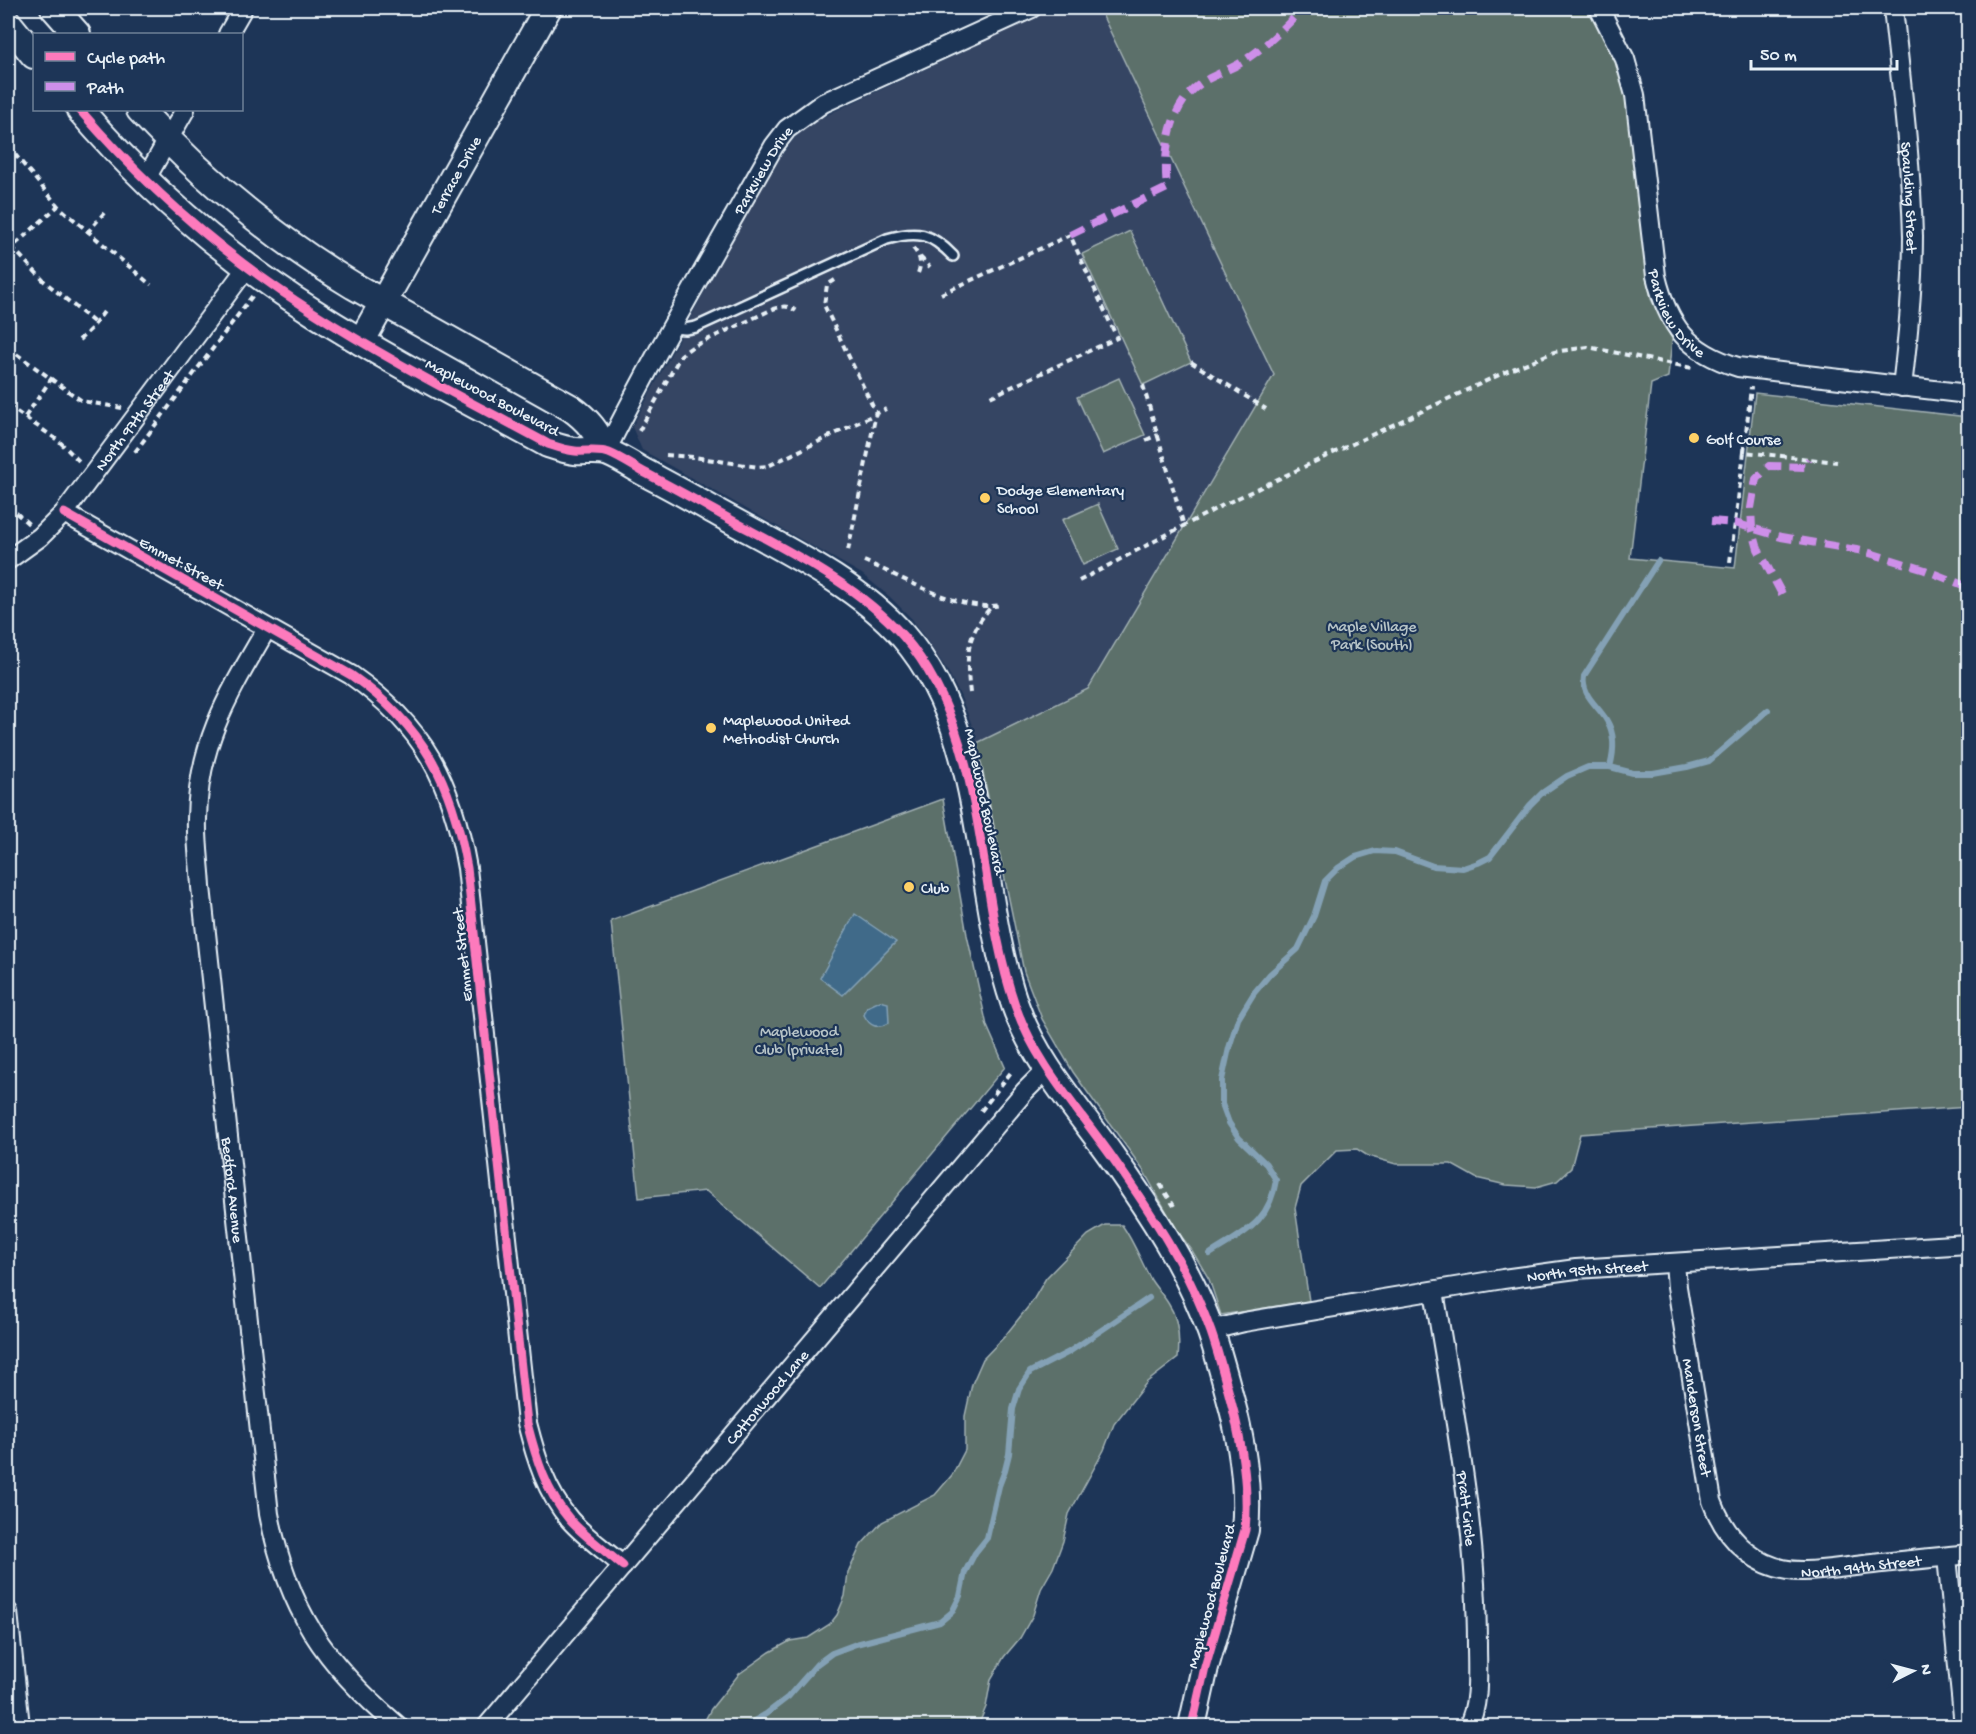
<svg xmlns="http://www.w3.org/2000/svg" width="1976" height="1734" viewBox="0 0 1976 1734" font-family="'Gochi Hand',sans-serif">
	<style>
		.built { fill: #344463 }
		.green { fill: #5b706b; stroke: #a2b0b2; stroke-width: 1.5 }
		.water { fill: #416b89; stroke: #84a1b5; stroke-width: 1.5 }
		.lines { fill: none; stroke-linecap: round; stroke-linejoin: round }
		.stream { stroke: #84a1b5; stroke-width: 6 }
		.lane-casing { stroke: #e8f1f8; stroke-width: 14 }
		.street-casing { stroke: #e8f1f8; stroke-width: 22 }
		.secondary-casing { stroke: #e8f1f8; stroke-width: 30 }
		.path { stroke: #e8f1f8; stroke-width: 4; stroke-dasharray: 6 4.5; stroke-linecap: butt }
		.lane { stroke: #1d3557; stroke-width: 9 }
		.street { stroke: #1d3557; stroke-width: 18 }
		.secondary { stroke: #1d3557; stroke-width: 26 }
		.quiet { stroke: #ce8fe9; stroke-width: 8; stroke-dasharray: 15 8; stroke-linecap: butt }
		.cycleway-casing { stroke: #1d3557; stroke-width: 13 }
		.cycleway { stroke: #fd7abc; stroke-width: 9 }
		.poi-dot { fill: #ffd166; stroke: #1d3557; stroke-width: 2 }
		.labels { text-anchor: middle; stroke-width: 4.5; stroke-linejoin: round; paint-order: stroke }
		.street-label { font-size: 16px; fill: #e8f1f8; stroke: #1d3557 }
		.poi-label { font-size: 16px; fill: #e8f1f8; stroke: #1d3557; text-anchor: start }
		.park-label { font-size: 16px; fill: #b7c4c7; stroke: #1d3557 }
	</style>
	<rect width="100%" height="100%" fill="#1d3557"/>
	<filter id="ink" filterUnits="userSpaceOnUse"><feTurbulence type="fractalNoise" baseFrequency=".0167" numOctaves="2"/><feDisplacementMap in="SourceGraphic" scale="12" xChannelSelector="R" yChannelSelector="G"/><feConvolveMatrix kernelMatrix="1 2 1 2 8 2 1 2 1" color-interpolation-filters="sRGB"/></filter>
	<g filter="url(#ink)">
		<polygon class="built" points="1056,8 1099,8 1274,375 1087,689 977,743 971,723 960,695 947,670 912,619 890,597 862,574 642,450 632,427 765,178 796,136 812,123 835,111"/>
		<g class="green">
			<polygon points="1099,8 1590,8 1606,35 1618,65 1626,100 1646,273 1651,299 1672,339 1668,377 1651,384 1630,558 1735,568 1755,393 1968,417 1968,1107 1580,1134 1571,1168 1557,1181 1536,1187 1506,1185 1476,1178 1451,1164 1396,1164 1368,1156 1357,1149 1337,1150 1301,1186 1295,1208 1309,1301 1221,1315 1209,1279 1191,1249 1178,1232 1143,1170 1073,1072 1042,1019 1024,972 977,743 1088,689 1274,375"/>
			<polygon points="1130,231 1191,362 1143,385 1082,254"/>
			<polygon points="1119,378 1145,435 1103,454 1077,397"/>
			<polygon points="1098,504 1118,549 1083,565 1062,520"/>
			<polygon points="943,799 967,935 987,1026 1005,1067 820,1288 706,1191 639,1198 611,921"/>
			<path d="M1105,1225H1122C1134,1242 1141,1261 1151,1280C1156,1288 1163,1295 1168,1303C1179,1319 1180,1339 1178,1358L1147,1382L1114,1424L1104,1450L1069,1514L1063,1541L1053,1568L1041,1589L1033,1615L1020,1638L1004,1657L991,1679L986,1707L978,1726H693L704,1722L711,1709L739,1674L770,1652L790,1641L808,1638L830,1624L837,1615L845,1596L848,1573L861,1545L882,1522L935,1495L952,1475L965,1450V1416L972,1384L983,1359L1004,1337L1032,1302L1046,1278L1088,1235Z"/>
		</g>
		<g class="water">
			<polygon points="855,914 896,942 843,995 820,978"/>
			<path d="M880,1001L888,1003L889,1023C877,1029 870,1027 864,1015L867,1007Z"/>
		</g>
		<g class="lines">
			<g class="stream">
				<path d="M1610,767C1614,752 1615,734 1607,721C1598,705 1581,696 1584,676L1658,561"/>
				<path d="M1210,1254C1244,1232 1269,1224 1276,1180L1266,1164L1239,1138L1229,1123L1222,1104V1080L1229,1048L1238,1019L1254,993L1270,974L1298,949L1314,916L1325,881L1338,868L1355,857L1375,851L1395,852L1433,866L1463,868L1478,863L1490,857L1530,805L1542,793L1567,776L1588,767H1610L1633,773H1653L1687,767L1709,761L1768,710"/>
				<polyline points="745,1726 766,1714 788,1697 817,1664 832,1653 856,1644 940,1622 952,1612 960,1596 965,1572 975,1553 987,1538 999,1486 1005,1470 1009,1454 1013,1409 1019,1389 1030,1372 1069,1352 1149,1298"/>
			</g>
			<defs>
				<path id="lane" d="M671,328L685,329L696,327L887,239C917,230 931,233 953,256"/>
				<g id="street">
					<path id="s1" d="M1599,8L1625,59L1635,95L1656,276C1668,326 1688,352 1738,367L1968,394"/>
					<path id="s2" d="M1893,8C1901,83 1911,160 1913,236C1913,286 1908,337 1902,387"/>
					<polyline points="228,34 243,8"/>
					<polyline points="145,180 185,110"/>
					<path id="s3" d="M606,451C658,347 717,247 774,146L787,129L823,103L1032,8"/>
					<path d="M64,513L351,675C424,726 452,782 467,868L527,1423C536,1458 546,1492 570,1520C585,1537 606,1551 623,1566"/>
					<path id="s4" d="M8,560L40,537L64,513L248,266"/>
					<path id="s5" d="M267,628C230,692 198,742 197,819C196,841 200,865 201,887L269,1514C288,1610 324,1663 398,1726"/>
					<path id="s6" d="M1675,1263L1677,1287L1712,1501C1727,1542 1759,1572 1804,1571C1824,1571 1844,1567 1864,1565C1899,1561 1934,1558 1968,1554"/>
					<path id="s7" d="M1434,1291C1453,1408 1477,1526 1477,1645C1477,1671 1480,1704 1468,1726"/>
					<path id="s8" d="M1211,1330L1244,1322L1503,1279L1576,1269L1968,1244"/>
					<polyline points="1947,1557 1964,1726"/>
					<polyline points="8,1612 20,1726"/>
					<path id="s9" d="M487,1726L1025,1091L1048,1068"/>
				</g>
				<g id="secondary">
					<polyline points="54,8 77,34"/>
					<polyline points="8,23 34,55"/>
					<path d="M80,110C147,188 226,257 313,312C389,361 469,401 548,444C557,447 565,450 575,451C586,452 599,449 609,453C619,457 630,464 640,470C664,483 689,496 713,510C777,546 855,581 903,636C989,734 974,887 1015,1005C1035,1062 1078,1109 1112,1157C1150,1211 1189,1269 1211,1332C1220,1358 1227,1386 1234,1413C1243,1451 1249,1490 1245,1530L1205,1667L1192,1726"/>
					<path d="M140,110C202,178 274,238 354,286L571,408C588,420 597,432 606,451"/>
					<path id="s10" d="M361,342L548,8"/>
				</g>
			</defs>
			<use href="#lane" class="lane-casing"/>
			<use href="#street" class="street-casing"/>
			<use href="#secondary" class="secondary-casing"/>
			<g class="path">
				<polyline points="8,111 11,108"/>
				<polyline points="8,146 58,206 151,285"/>
				<polyline points="87,233 104,213"/>
				<polyline points="8,239 16,243"/>
				<polyline points="12,247 44,281 96,324"/>
				<path d="M913,248C920,256 922,263 918,273"/>
				<polyline points="8,251 58,206"/>
				<polyline points="920,257 930,267"/>
				<polyline points="835,280 827,285 824,305 876,413 848,551"/>
				<polyline points="941,294 1070,235 1117,338 990,397"/>
				<polyline points="79,340 92,328 106,309"/>
				<polyline points="8,348 82,401 122,408"/>
				<polyline points="1191,362 1266,409"/>
				<polyline points="1143,385 1184,526"/>
				<polyline points="8,406 59,441 81,463"/>
				<polyline points="25,417 54,375"/>
				<path d="M639,431L681,355L692,347L773,309C783,306 788,305 796,311"/>
				<polyline points="1146,440 1158,435"/>
				<polyline points="135,452 253,295"/>
				<polyline points="1744,452 1751,387"/>
				<polyline points="666,455 694,457 758,467 768,466 886,409"/>
				<polyline points="8,506 30,525"/>
				<path d="M864,561C900,576 962,613 1000,605"/>
				<polyline points="1730,562 1744,452 1837,462"/>
				<polyline points="1079,581 1223,505 1503,373 1554,352 1588,347 1692,368"/>
				<path d="M970,693C966,657 965,636 991,607"/>
				<polyline points="981,1111 1012,1071"/>
				<polyline points="1160,1184 1174,1206"/>
			</g>
			<use href="#lane" class="lane"/>
			<use href="#street" class="street"/>
			<use href="#secondary" class="secondary"/>
			<g class="quiet">
				<path d="M1070,235L1167,188C1163,152 1169,106 1200,84C1214,74 1231,70 1245,60C1267,45 1285,28 1303,8"/>
				<polyline points="1711,521 1735,523 1781,537 1863,551 1925,570 1968,587"/>
				<polyline points="1782,594 1758,549 1752,528 1751,508 1756,479 1769,466 1805,467 1809,459"/>
			</g>
			<defs>
				<g id="cycleway">
					<path d="M80,110C147,188 226,257 313,312C389,361 469,401 548,444C557,447 565,450 575,451C586,452 599,449 609,453C619,457 630,464 640,470C664,483 689,496 713,510C777,546 855,581 903,636C989,734 974,887 1015,1005C1035,1062 1078,1109 1112,1157C1150,1211 1189,1269 1211,1332C1220,1358 1227,1386 1234,1413C1243,1451 1249,1490 1245,1530L1205,1667L1192,1726"/>
					<path d="M64,513L351,675C424,726 452,782 467,868L527,1423C536,1458 546,1492 570,1520C585,1537 606,1551 623,1566"/>
				</g>
			</defs>
			<use href="#cycleway" class="cycleway-casing"/>
			<use href="#cycleway" class="cycleway"/>
		</g>
	</g>
	<g class="poi-dot">
		<circle cx="1694" cy="438" r="6"/>
		<circle cx="985" cy="498" r="6"/>
		<circle cx="711" cy="728" r="6"/>
		<circle cx="909" cy="887" r="6"/>
	</g>
	<g class="labels">
		<g class="street-label">
			<text dy="6" stroke="none"><textPath href="#s3" startOffset="322">Parkview Drive</textPath></text>
			<text dy="6" stroke="none"><textPath href="#s10" startOffset="192">Terrace Drive</textPath></text>
			<text dy="6" stroke="none"><textPath href="#s2" startOffset="190">Spaulding Street</textPath></text>
			<text dy="6" stroke="none"><textPath href="#s1" startOffset="320">Parkview Drive</textPath></text>
			<text transform="translate(493 396) rotate(28)" y="6">Maplewood Boulevard</text>
			<text dy="6" stroke="none"><textPath href="#s4" startOffset="190">North 97th Street</textPath></text>
			<text transform="translate(182 562) rotate(29)" y="6">Emmet Street</text>
			<text transform="translate(986 801) rotate(78)" y="6">Maplewood Boulevard</text>
			<text transform="translate(461 955) rotate(-96)" y="6">Emmet Street</text>
			<text dy="6" stroke="none"><textPath href="#s5" startOffset="579">Bedford Avenue</textPath></text>
			<text dy="6" stroke="none"><textPath href="#s8" startOffset="381">North 95th Street</textPath></text>
			<text dy="6" stroke="none"><textPath href="#s9" startOffset="432">Cottonwood Lane</textPath></text>
			<text dy="6" stroke="none"><textPath href="#s6" startOffset="156">Manderson Street</textPath></text>
			<text dy="6" stroke="none"><textPath href="#s7" startOffset="220">Pratt Circle</textPath></text>
			<text dy="6" stroke="none"><textPath href="#s6" startOffset="422">North 94th Street</textPath></text>
			<text transform="translate(1210 1596) rotate(-75)" y="6">Maplewood Boulevard</text>
		</g>
		<g class="poi-label">
			<text x="1706" y="444">Golf Course</text>
			<text x="997" y="495">Dodge Elementary<tspan x="997" dy="18">School</tspan></text>
			<text x="723" y="725">Maplewood United<tspan x="723" dy="18">Methodist Church</tspan></text>
			<text x="921" y="893">Club</text>
		</g>
		<g class="park-label">
			<text x="1372" y="631">Maple Village<tspan x="1372" dy="18">Park (South)</tspan></text>
			<text x="799" y="1036">Maplewood<tspan x="799" dy="18">Club (private)</tspan></text>
		</g>
	</g>
	<rect width="1976" height="1734" fill="none" stroke="#1d3557" stroke-width="30"/>
	<rect x="15" y="15" width="1946" height="1704" fill="none" stroke="#e8f1f8" stroke-width="2" filter="url(#ink)"/>
	<rect x="33" y="33" width="210" height="78" fill="#1d3557" stroke="#6e8097" stroke-width="1.5"/>
	<rect x="45" y="52" width="30" height="9" fill="#fd7abc" stroke="#6e8097" stroke-width="1.5"/>
	<text x="87" y="63" font-size="18" fill="#e8f1f8">Cycle path</text>
	<rect x="45" y="82" width="30" height="9" fill="#ce8fe9" stroke="#6e8097" stroke-width="1.5"/>
	<text x="87" y="93" font-size="18" fill="#e8f1f8">Path</text>
	<g transform="translate(1913 1671) rotate(84)" stroke="#1d3557" stroke-width="4.5" paint-order="stroke">
	<path d="M0-4.5L10 22L0 15L-10 22Z" fill="#e8f1f8"/>
	<text y="-9" font-size="16" font-weight="bold" text-anchor="middle" fill="#e8f1f8">N</text>
	</g>
	<path d="M1751 60v9h146v-9" fill="none" stroke="#e8f1f8" stroke-width="3"/>
	<text x="1760" y="60" font-size="18" fill="#e8f1f8" stroke="#1d3557" stroke-width="4.5" paint-order="stroke">50 m</text>
</svg>
